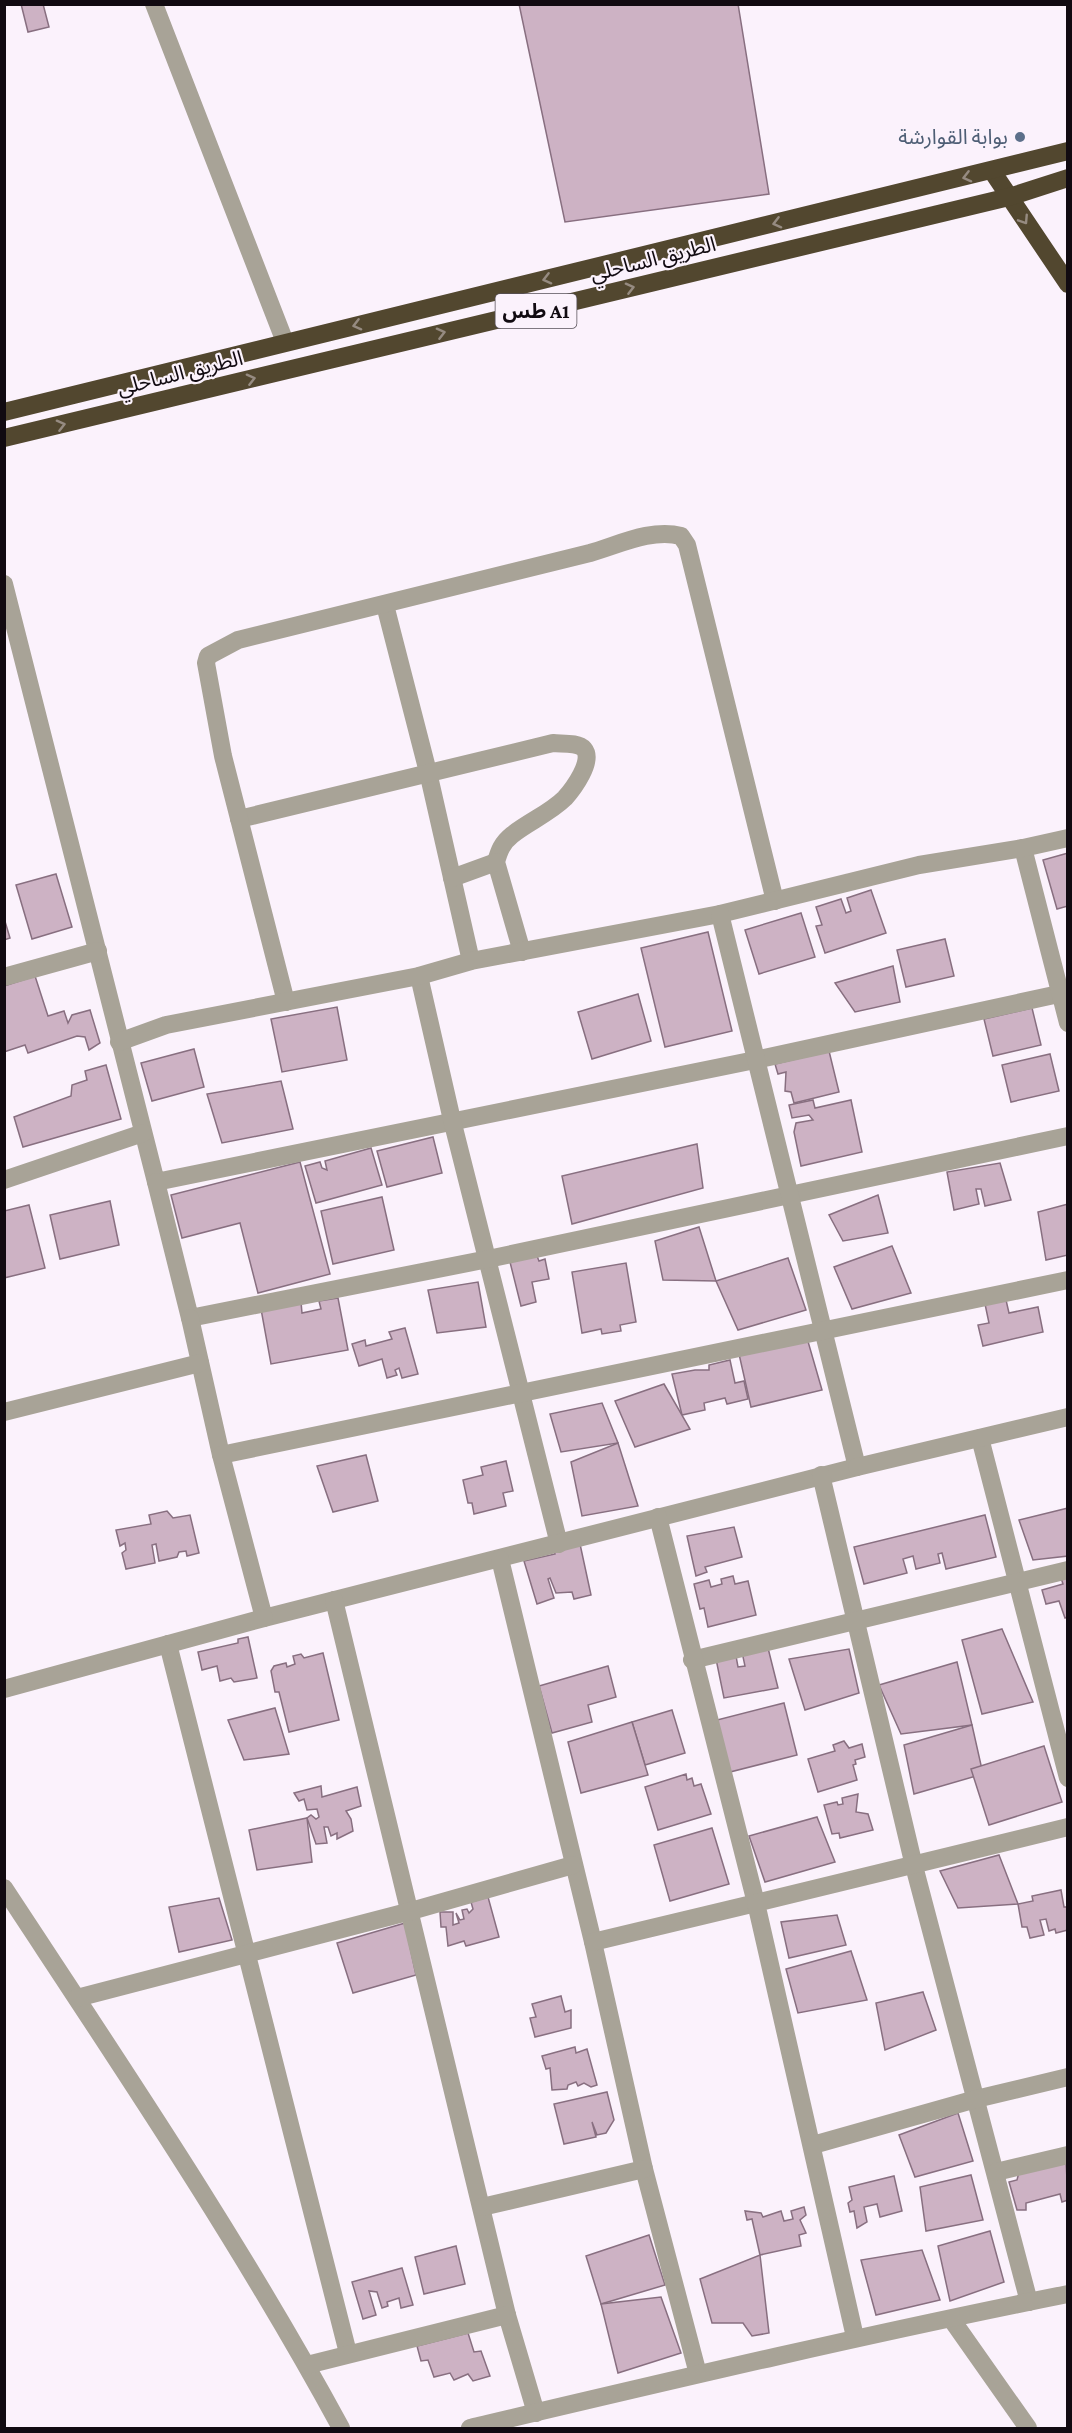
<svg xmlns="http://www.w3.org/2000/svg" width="1072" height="2433" viewBox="0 0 1072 2433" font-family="'Crimson Pro','Noto Sans Arabic',serif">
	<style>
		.building { fill: #cdb2c4; stroke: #886f80; stroke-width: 1.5 }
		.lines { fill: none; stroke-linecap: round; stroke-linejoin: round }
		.minor { stroke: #a8a397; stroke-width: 18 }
		.highway { stroke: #52472f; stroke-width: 18 }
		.oneway { stroke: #968b81 }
		.service-dot { fill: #5c6f8a; stroke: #fbf2fc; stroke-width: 2 }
		.labels { text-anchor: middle; stroke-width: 4.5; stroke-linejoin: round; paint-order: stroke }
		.shield { fill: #fbf2fc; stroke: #575058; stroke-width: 1.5 }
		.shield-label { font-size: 20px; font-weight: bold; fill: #110a11 }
		.service-label { font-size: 21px; fill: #4e5e75; stroke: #fbf2fc; text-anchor: end }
		.street-label { font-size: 21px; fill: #110a11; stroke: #fbf2fc }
	</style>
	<rect width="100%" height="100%" fill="#fbf2fc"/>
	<g class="building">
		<polygon points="21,4 43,4 49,27 28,32"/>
		<polygon points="519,4 738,4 769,194 565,222"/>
		<polygon points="1068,853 1068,906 1057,909 1043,860"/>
		<polygon points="56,874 72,927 32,939 16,885"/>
		<polygon points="871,890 886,933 825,953 816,926 822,925 816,907 841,899 846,913 851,911 847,898"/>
		<polygon points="801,913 815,957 759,974 745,930"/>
		<polygon points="4,918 10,938 4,940"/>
		<polygon points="708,932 732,1031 665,1047 641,948"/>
		<polygon points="945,939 954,976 906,987 897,950"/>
		<polygon points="893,966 900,1002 855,1012 835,983"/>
		<polygon points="35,976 48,1016 64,1011 68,1023 72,1015 90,1010 100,1043 89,1050 85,1037 77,1036 28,1053 25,1045 4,1052 4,986"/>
		<polygon points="638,994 651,1041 592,1059 578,1012"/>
		<polygon points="337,1007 347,1060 282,1072 271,1019"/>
		<polygon points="1032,1008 1041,1045 993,1056 984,1019"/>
		<polygon points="194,1049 204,1087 152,1101 141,1063"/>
		<polygon points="829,1051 839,1092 794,1103 791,1092 785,1091 786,1072 778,1074 775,1064"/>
		<polygon points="1050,1054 1059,1091 1011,1102 1002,1065"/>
		<polygon points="106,1065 121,1119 23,1147 14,1117 71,1096 72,1085 87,1080 85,1071"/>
		<polygon points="281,1081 293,1129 222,1143 207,1094"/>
		<polygon points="813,1100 815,1108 851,1100 862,1152 801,1166 794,1132 796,1123 813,1120 809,1115 792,1118 789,1105"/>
		<polygon points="433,1137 442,1173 387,1187 377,1151"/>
		<polygon points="697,1144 703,1188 572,1224 562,1176"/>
		<polygon points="371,1148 382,1185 316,1203 305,1166 320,1162 322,1168 327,1170 325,1161"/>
		<polygon points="300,1162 330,1274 258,1293 240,1223 182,1238 171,1195"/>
		<polygon points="1000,1163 1011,1200 985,1206 981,1189 976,1189 979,1204 954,1210 947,1172"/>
		<polygon points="878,1195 888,1233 843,1241 829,1215"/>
		<polygon points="382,1197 394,1250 333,1264 321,1211"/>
		<polygon points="110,1201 119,1245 60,1259 50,1215"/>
		<polygon points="1068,1204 1068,1255 1046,1260 1038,1212"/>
		<polygon points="29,1205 45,1268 4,1278 4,1211"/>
		<polygon points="699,1227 716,1281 663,1280 655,1241"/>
		<polygon points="892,1246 911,1293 852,1309 834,1267"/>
		<polygon points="537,1256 539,1261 545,1259 549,1279 532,1282 536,1302 521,1306 510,1262"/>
		<polygon points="788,1258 806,1310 738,1330 716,1281"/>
		<polygon points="626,1263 636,1322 620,1325 621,1331 602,1334 601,1329 582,1333 572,1272"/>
		<polygon points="478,1282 486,1327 437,1333 428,1290"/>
		<polygon points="338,1298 348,1350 271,1364 261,1309 301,1302 302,1313 321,1309 319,1301"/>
		<polygon points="1006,1300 1009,1313 1038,1307 1043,1332 983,1346 978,1325 989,1323 985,1304"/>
		<polygon points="405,1328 418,1374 402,1378 399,1368 395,1370 397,1375 387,1378 382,1359 359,1366 352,1344 365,1340 366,1346 392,1339 389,1332"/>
		<polygon points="807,1338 822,1390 751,1407 739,1354"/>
		<polygon points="730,1360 735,1383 744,1381 748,1399 727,1404 725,1398 704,1403 705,1410 682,1415 672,1374 695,1370 709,1370 709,1365"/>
		<polygon points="664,1384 690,1429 635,1447 615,1401"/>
		<polygon points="602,1403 618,1443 561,1452 550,1414"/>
		<polygon points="618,1443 638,1506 582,1516 571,1462"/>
		<polygon points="366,1455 378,1501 333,1512 317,1466"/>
		<polygon points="506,1461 513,1491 503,1493 506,1506 474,1514 472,1503 468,1503 463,1480 483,1475 481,1467"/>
		<polygon points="1068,1508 1068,1556 1033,1560 1019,1520"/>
		<polygon points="167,1511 173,1518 190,1515 199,1553 187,1556 186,1551 179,1552 177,1557 159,1561 156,1544 152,1545 155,1563 126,1569 122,1553 126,1550 125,1543 120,1546 116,1530 151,1524 149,1515"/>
		<polygon points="985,1515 996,1557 946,1569 942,1553 938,1554 940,1563 916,1569 913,1556 903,1559 907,1573 864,1584 854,1547"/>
		<polygon points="734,1527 742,1557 705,1567 707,1572 696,1576 687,1536"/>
		<polygon points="580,1544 591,1595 574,1599 572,1592 556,1593 550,1578 548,1579 554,1598 537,1604 524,1561 555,1554 554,1550"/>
		<polygon points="733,1576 735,1584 748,1581 756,1615 708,1627 704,1608 700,1609 694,1584 709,1580 711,1587 722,1584 721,1579"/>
		<polygon points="1068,1576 1068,1617 1065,1618 1059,1601 1046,1604 1042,1590 1063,1584 1061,1578"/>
		<polygon points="1002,1629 1033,1702 982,1714 962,1640"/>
		<polygon points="248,1637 257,1678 234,1682 231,1678 220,1681 217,1666 202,1670 198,1652 238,1643 238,1639"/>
		<polygon points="767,1644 778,1688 724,1698 716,1659 736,1656 738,1667 745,1666 742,1652"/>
		<polygon points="849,1649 859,1693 805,1710 789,1659"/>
		<polygon points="323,1653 339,1720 289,1732 279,1692 275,1692 271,1671 274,1666 286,1663 287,1667 295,1664 293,1656 301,1654 304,1658"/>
		<polygon points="957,1662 972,1725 901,1734 879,1685"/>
		<polygon points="608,1666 616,1697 588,1705 592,1722 552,1733 539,1686"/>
		<polygon points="784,1703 797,1755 730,1772 717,1720"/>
		<polygon points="275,1708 289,1754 244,1760 228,1720"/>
		<polygon points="672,1710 685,1753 645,1765 632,1722"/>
		<polygon points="632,1722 648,1775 581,1793 568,1742"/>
		<polygon points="972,1725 983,1774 914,1794 904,1745"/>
		<polygon points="844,1741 849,1748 862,1744 865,1757 855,1760 856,1764 853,1765 857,1780 818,1792 808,1759 835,1751 833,1745"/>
		<polygon points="1044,1746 1062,1802 989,1825 971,1769"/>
		<polygon points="686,1774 687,1780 692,1778 694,1786 701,1784 711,1814 658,1830 645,1787"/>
		<polygon points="321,1786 322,1797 357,1787 361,1806 346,1811 351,1819 353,1831 337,1839 337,1833 331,1836 328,1827 324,1827 327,1843 316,1844 307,1818 311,1815 316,1819 319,1817 317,1809 307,1810 304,1799 299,1801 294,1793"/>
		<polygon points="858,1794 856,1812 868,1814 873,1830 840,1838 839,1833 832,1834 824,1805 837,1802 838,1805 843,1804 842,1798"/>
		<polygon points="817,1817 835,1862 765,1882 749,1836"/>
		<polygon points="307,1818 312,1862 257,1870 249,1830"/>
		<polygon points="712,1828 729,1884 670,1901 654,1845"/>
		<polygon points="999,1855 1018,1904 958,1908 940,1871"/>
		<polygon points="1061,1890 1064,1907 1068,1907 1068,1930 1056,1933 1055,1929 1049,1931 1046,1919 1040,1920 1044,1935 1030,1938 1027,1927 1022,1927 1018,1904 1033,1901 1032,1896"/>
		<polygon points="488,1897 499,1937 466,1946 464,1941 448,1946 446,1927 441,1927 440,1912 453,1912 453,1925 459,1923 456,1913 460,1920 464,1919 462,1910 467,1909 469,1913 473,1909 471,1902"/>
		<polygon points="219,1898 232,1940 179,1952 169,1907"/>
		<polygon points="837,1915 846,1945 789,1958 781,1922"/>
		<polygon points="405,1923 416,1975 353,1993 337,1943"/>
		<polygon points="851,1951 867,2000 798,2013 786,1969"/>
		<polygon points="923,1992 936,2030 885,2050 876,2003"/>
		<polygon points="561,1996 565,2012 571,2010 571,2028 535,2037 530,2018 536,2017 532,2004"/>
		<polygon points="575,2047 576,2053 587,2049 597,2085 591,2087 584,2083 578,2086 576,2082 568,2085 567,2089 552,2090 550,2068 546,2069 542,2056"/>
		<polygon points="607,2092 614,2120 606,2133 597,2135 592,2122 596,2137 564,2144 554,2104"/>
		<polygon points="958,2113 973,2161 915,2177 899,2135"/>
		<polygon points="1066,2160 1068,2200 1062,2202 1060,2194 1026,2203 1026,2210 1017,2210 1009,2182 1017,2180 1019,2172"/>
		<polygon points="971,2175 983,2220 926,2231 920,2187"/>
		<polygon points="894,2176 902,2211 880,2217 877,2204 864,2207 867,2222 857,2228 854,2211 850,2212 848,2203 852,2200 849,2187"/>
		<polygon points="804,2207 806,2215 800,2220 806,2233 799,2235 801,2246 760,2255 752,2219 747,2220 745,2211 761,2213 763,2217 781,2211 784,2221 793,2219 791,2211"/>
		<polygon points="990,2231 1004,2282 950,2301 938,2246"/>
		<polygon points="649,2235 665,2285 601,2304 586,2256"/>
		<polygon points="456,2246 465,2284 424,2294 415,2257"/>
		<polygon points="922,2250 940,2300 876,2315 861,2260"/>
		<polygon points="760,2255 769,2333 752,2336 743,2323 712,2323 700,2279"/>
		<polygon points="402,2268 413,2305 401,2308 399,2298 387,2302 388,2306 382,2308 377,2292 369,2291 376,2315 363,2319 352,2282"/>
		<polygon points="661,2297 681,2353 618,2373 601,2304"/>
		<polygon points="468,2333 474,2352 481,2351 490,2376 473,2381 468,2374 454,2380 450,2373 434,2377 428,2360 421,2361 417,2346"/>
	</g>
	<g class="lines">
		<g class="minor">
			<polyline points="154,4 285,342"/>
			<polyline points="4,584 156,1182 755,1060 1068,992"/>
			<polyline points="385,605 428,772 471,961"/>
			<path d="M239,819L553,743C562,744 578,742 584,749C594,761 573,789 565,798C550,813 528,822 512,835C502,843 499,851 496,862L522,952"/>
			<polyline points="1023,848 1068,1023"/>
			<polyline points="452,878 496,862"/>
			<polyline points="419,976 452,1120 559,1544"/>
			<polyline points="4,977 98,951"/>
			<path d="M286,1002L223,756L206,663L208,656L238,640L590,553C618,545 652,528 681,536L687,545L775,901"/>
			<polyline points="119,1042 166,1025 419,976 471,961 720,914 919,865 1023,848 1068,838"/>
			<polyline points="4,1180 143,1133"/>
			<polyline points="156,1182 190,1318 488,1259 1068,1136"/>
			<polyline points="190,1318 221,1455 264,1618 857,1467 720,914"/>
			<polyline points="4,1412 200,1363"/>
			<polyline points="980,1438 1068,1778"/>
			<polyline points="221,1455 1068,1280"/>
			<polyline points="857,1467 1068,1417"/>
			<polyline points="821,1475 914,1866 1029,2302"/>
			<polyline points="500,1559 593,1942 644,2169 698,2374"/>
			<polyline points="334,1600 507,2315 536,2413"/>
			<polyline points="168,1644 348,2353"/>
			<polyline points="692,1660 1068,1570"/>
			<polyline points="4,1689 264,1618"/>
			<path d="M4,1888C121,2066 240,2242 341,2428"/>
			<polyline points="593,1942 756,1903 658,1517"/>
			<polyline points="77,1998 411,1911 573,1865"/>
			<polyline points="813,2145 976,2099 1068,2077"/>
			<polyline points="996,2172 1068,2155"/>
			<polyline points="482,2207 644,2169"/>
			<polyline points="952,2320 1028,2428"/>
			<polyline points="855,2337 756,1903 1068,1827"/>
			<polyline points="307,2365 507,2315"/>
			<path d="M470,2428C669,2381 867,2334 1068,2294"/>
		</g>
		<g class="highway">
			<polyline points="992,171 1068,284"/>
			<polyline points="4,412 1068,151"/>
			<polyline points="4,438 1009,197 1068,178"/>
		</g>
	</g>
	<defs><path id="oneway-chevron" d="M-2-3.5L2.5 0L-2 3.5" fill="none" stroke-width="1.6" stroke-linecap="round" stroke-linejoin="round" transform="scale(1.5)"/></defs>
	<g class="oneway">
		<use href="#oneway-chevron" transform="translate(967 177) rotate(166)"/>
		<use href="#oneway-chevron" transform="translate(1024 220) rotate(57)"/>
		<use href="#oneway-chevron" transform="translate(777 223) rotate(166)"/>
		<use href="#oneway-chevron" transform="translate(547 279) rotate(166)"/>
		<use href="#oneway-chevron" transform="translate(630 288) rotate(-14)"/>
		<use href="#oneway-chevron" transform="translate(357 325) rotate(166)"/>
		<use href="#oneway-chevron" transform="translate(441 333) rotate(-14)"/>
		<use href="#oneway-chevron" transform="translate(251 379) rotate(-14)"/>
		<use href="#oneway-chevron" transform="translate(61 425) rotate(-14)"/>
	</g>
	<circle class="service-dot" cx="1020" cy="137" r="6"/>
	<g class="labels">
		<rect class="shield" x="495.5" y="294" width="81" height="34" rx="4.5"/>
		<g class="shield-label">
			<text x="536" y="318">طس A1</text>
		</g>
		<g class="service-label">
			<text x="1008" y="144">بوابة القوارشة</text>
		</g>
		<g class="street-label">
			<text transform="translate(653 259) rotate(-14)" y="7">الطريق الساحلي</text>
			<text transform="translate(180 373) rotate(-14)" y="7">الطريق الساحلي</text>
		</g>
	</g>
	<rect width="1072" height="2433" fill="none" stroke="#110a11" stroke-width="12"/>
</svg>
